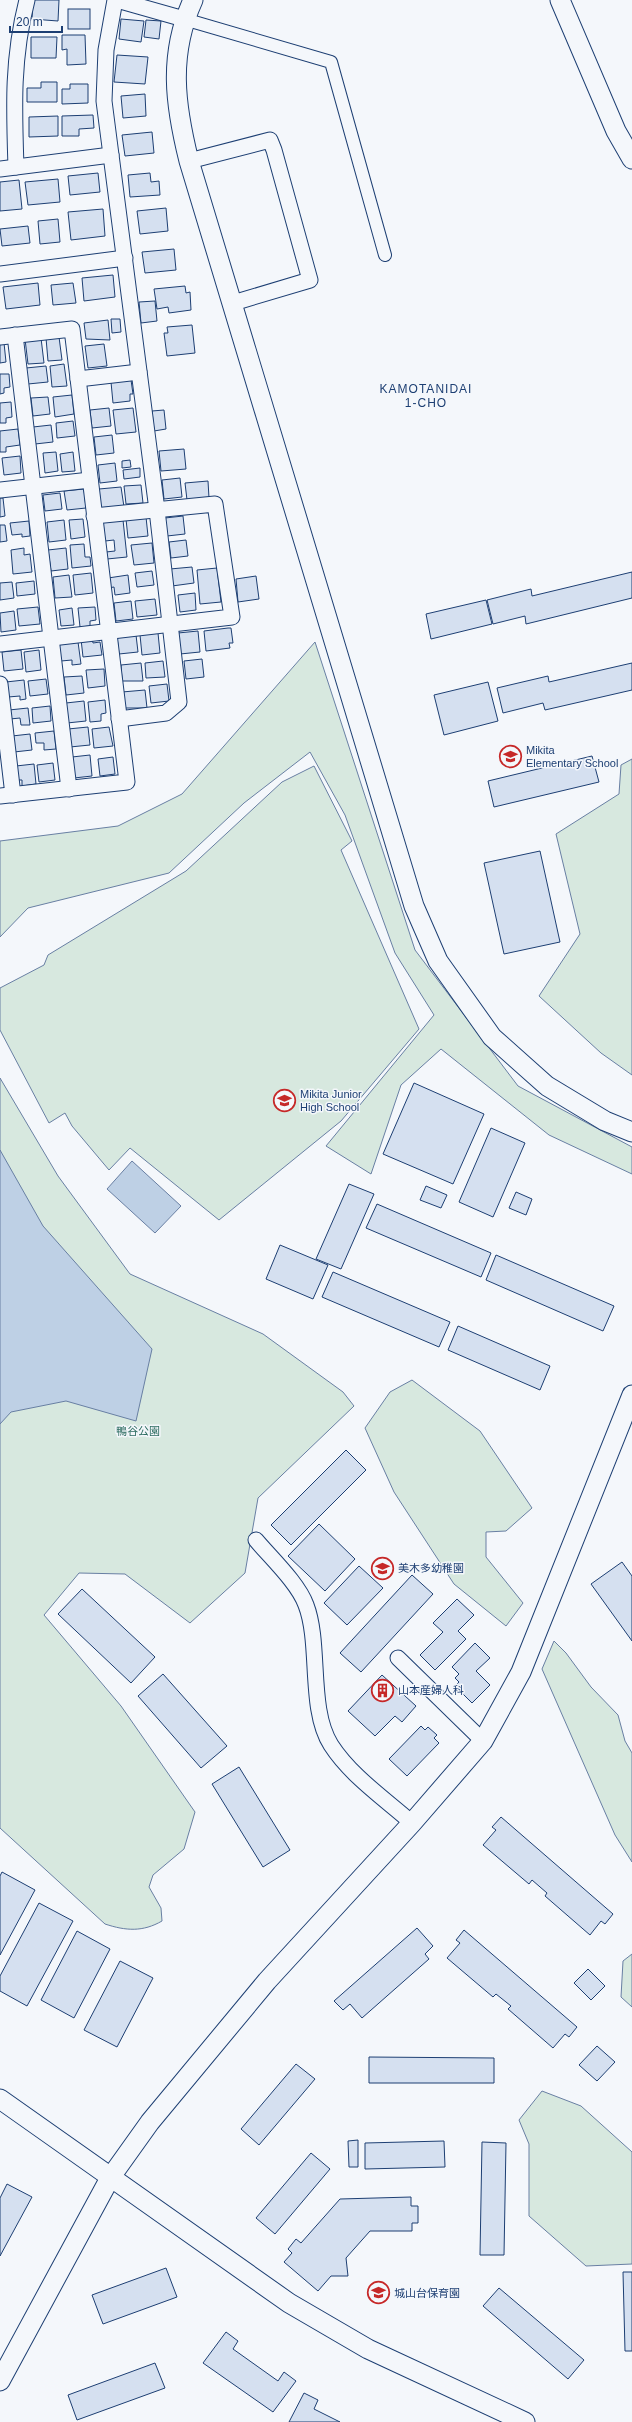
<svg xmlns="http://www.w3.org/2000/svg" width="632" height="2422" viewBox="0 0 632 2422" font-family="Arial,'Noto Sans JP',sans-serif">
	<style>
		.green { fill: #d7e8df; stroke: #687fa3 }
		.water { fill: #bed0e5; stroke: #687fa3 }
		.building { fill: #d5e0f0; stroke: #1d3f73 }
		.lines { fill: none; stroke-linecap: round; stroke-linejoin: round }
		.pedestrian-casing { stroke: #1d3f73; stroke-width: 14 }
		.minor-casing { stroke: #1d3f73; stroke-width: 17 }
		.tertiary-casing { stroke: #1d3f73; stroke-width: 21 }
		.pedestrian { stroke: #f4f7fb; stroke-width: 12 }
		.minor { stroke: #f4f7fb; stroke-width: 15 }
		.tertiary { stroke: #f4f7fb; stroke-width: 19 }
		.labels { text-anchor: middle; stroke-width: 3; stroke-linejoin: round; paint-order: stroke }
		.poi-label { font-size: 11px; fill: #1d3f73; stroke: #f4f7fb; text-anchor: start }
		.park-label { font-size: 11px; fill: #2c6c60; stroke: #f4f7fb }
		.neighbourhood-label { font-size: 12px; letter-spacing: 1px; fill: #1d3f73; stroke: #f4f7fb }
	</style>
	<rect width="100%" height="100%" fill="#f4f7fb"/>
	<g class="green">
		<polygon points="315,642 415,950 518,1086 632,1147 632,1174 549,1135 441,1049 401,1085 371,1174 326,1146 434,1015 395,953 345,815 310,752 244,803 169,873 28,908 0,937 0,841 118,826 182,794"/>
		<polygon points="632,759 632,1075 601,1053 539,996 580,934 556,834 619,794 621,765"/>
		<polygon points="314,766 352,841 341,850 419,1029 341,1121 219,1220 130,1148 109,1170 72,1126 65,1113 49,1123 0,1030 0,988 44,965 48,955 186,871 282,782"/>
		<path d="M0,1078L58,1176L130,1274L263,1334L343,1392L354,1406L258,1498L245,1573L190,1623L125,1574L79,1573L44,1615L121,1706L195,1812L184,1849L153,1875L149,1887L161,1908L162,1921C143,1932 126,1931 105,1924L0,1828Z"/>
		<polygon points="412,1380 480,1431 532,1508 506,1531 486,1532 486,1557 523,1603 506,1626 454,1584 394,1492 365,1428 390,1392"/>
		<polygon points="554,1641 566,1653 591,1687 618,1715 625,1741 632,1753 632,1862 615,1835 542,1669"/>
		<polygon points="632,1954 632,2007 621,1997 623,1961"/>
		<polygon points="542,2091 581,2106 632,2152 632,2264 586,2266 529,2216 529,2144 519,2120"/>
	</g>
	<g class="water">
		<polygon points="0,1150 43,1226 152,1349 136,1421 66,1401 11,1412 0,1424"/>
		<polygon points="132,1161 181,1206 155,1233 107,1189"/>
	</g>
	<g class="building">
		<polygon points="33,0 59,0 58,21 32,19"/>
		<rect x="68" y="9" width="22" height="20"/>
		<polygon points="121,19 144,21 141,42 119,39"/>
		<polygon points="146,20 161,21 159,39 144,37"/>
		<polygon points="62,35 85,35 86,64 67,65 67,49 62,50"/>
		<polygon points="31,37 57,37 56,58 31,58"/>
		<polygon points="117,55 148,57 145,84 114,82"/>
		<polygon points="41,82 57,82 57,102 27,102 27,88 41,88"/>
		<polygon points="70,84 88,84 88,103 62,104 62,89 70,89"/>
		<polygon points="145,94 146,116 123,118 121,96"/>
		<polygon points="93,115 94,128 79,129 79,136 62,136 62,116"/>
		<polygon points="58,116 58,136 29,137 29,117"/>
		<polygon points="152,132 154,153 125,156 122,135"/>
		<polygon points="98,173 100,192 70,195 68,176"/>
		<polygon points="150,173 151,182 159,181 160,195 130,197 128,175"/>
		<polygon points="58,179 60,202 28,205 25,182"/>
		<polygon points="19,180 22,209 0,211 0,182"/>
		<polygon points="166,208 168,231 140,234 137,211"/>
		<polygon points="103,209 105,236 71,240 68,212"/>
		<polygon points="58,219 60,242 40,244 38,221"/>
		<polygon points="28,226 30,243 2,246 0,229"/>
		<polygon points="174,249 176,270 145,273 142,252"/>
		<polygon points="113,275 115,297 84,301 82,278"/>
		<polygon points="38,283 40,305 6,309 3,287"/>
		<polygon points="73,283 76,303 53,305 51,285"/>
		<polygon points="185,286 186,293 190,292 191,310 169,313 168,307 157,309 154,289"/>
		<polygon points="155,301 157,321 141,323 139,302"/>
		<polygon points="111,319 120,319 121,332 112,333"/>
		<polygon points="108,320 110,340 86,339 84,323"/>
		<polygon points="192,325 195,353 167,356 164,333 168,333 167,327"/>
		<polygon points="59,337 62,360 48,361 46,338"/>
		<polygon points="41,338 44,363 28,364 25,339"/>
		<polygon points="0,343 4,343 6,362 0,363"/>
		<polygon points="104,344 107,366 88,368 85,346"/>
		<polygon points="64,364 67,386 52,387 50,366"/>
		<polygon points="46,366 48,382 28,384 26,368"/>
		<polygon points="0,374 9,374 10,387 4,388 4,393 0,394"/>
		<polygon points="131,380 133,394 130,394 130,401 113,403 111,382"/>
		<polygon points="72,395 74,414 55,417 53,397"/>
		<polygon points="48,397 50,414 33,416 31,398"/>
		<polygon points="11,402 12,417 6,418 6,423 0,423 0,403"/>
		<polygon points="109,408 111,426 92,428 90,410"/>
		<polygon points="133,408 136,432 116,434 113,410"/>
		<polygon points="164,410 166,429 154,431 152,411"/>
		<polygon points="73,421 75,436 57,438 56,423"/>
		<polygon points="51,425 53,442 35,444 33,427"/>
		<polygon points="18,429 20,445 6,447 6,452 0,452 0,431"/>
		<polygon points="112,435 114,453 96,455 94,437"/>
		<polygon points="184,449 186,469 161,471 159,451"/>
		<polygon points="56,452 58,471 45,473 43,453"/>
		<polygon points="73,452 75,471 62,472 60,454"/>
		<polygon points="20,456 21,473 4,475 2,458"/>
		<polygon points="130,460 131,467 122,468 122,461"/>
		<polygon points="115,463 117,481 100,483 98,465"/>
		<polygon points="140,468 140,477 124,479 123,470"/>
		<polygon points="180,478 182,497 164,499 162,480"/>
		<polygon points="208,481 209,498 187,500 185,483"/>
		<polygon points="141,485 143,503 126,504 124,486"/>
		<polygon points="121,487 124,507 101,510 99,489"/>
		<polygon points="84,489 86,508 67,510 64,491"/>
		<polygon points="60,493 62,509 45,511 43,495"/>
		<polygon points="0,498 3,498 5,516 0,517"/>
		<polygon points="183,516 185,534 167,536 165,518"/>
		<polygon points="146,517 148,536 128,538 126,519"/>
		<polygon points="83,519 85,537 71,539 69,520"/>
		<polygon points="64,520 66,540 49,542 47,522"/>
		<polygon points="123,520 127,557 107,559 106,552 115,551 114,540 105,541 103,522"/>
		<polygon points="29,521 30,536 22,537 22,534 12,535 10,523"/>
		<polygon points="0,525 5,525 7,541 0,542"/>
		<polygon points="186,540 188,556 171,558 169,542"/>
		<polygon points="152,543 154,563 134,565 131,545"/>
		<polygon points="84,544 85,557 90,557 91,566 72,568 70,545"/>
		<polygon points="24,548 24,555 30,554 32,572 13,574 11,550"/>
		<polygon points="66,548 68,569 51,571 48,550"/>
		<polygon points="192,567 194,583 172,586 170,569"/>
		<polygon points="217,568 221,602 200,604 197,570"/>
		<polygon points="152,571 154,585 137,587 135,573"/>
		<polygon points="632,572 632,598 526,624 525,616 493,624 487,600 531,589 532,596"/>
		<polygon points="91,573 93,593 75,595 73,575"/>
		<polygon points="69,575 72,597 55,598 53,577"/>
		<polygon points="128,575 130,593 115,595 114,587 108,588 108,578"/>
		<polygon points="256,576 259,599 238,602 236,579"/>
		<polygon points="34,581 35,594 17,596 16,583"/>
		<polygon points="12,582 14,598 0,600 0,583"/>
		<polygon points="195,593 196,610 180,612 178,595"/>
		<polygon points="155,599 157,615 137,617 135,601"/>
		<polygon points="486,600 492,624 431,639 426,614"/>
		<polygon points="131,601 133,619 116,621 114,603"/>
		<polygon points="38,607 40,624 19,626 17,609"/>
		<polygon points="95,607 96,620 90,621 90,626 80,627 78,608"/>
		<polygon points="72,608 74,625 61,626 59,610"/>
		<polygon points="14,611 16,630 1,632 0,613"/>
		<polygon points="228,628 231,628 233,643 229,643 230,648 206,651 204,631"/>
		<polygon points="198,631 200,652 180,654 178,633"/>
		<polygon points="158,633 160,653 142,655 140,635"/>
		<polygon points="136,635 138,652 119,654 117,637"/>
		<polygon points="92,638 93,643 100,642 102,655 83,657 81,639"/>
		<polygon points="78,642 81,664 72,665 72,660 61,661 59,644"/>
		<polygon points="21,650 23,669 4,671 2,652"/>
		<polygon points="39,650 41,670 26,672 24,652"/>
		<polygon points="202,659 204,677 186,679 184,661"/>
		<polygon points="163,661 165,677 146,678 145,663"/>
		<polygon points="141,663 143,681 122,681 121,665"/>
		<polygon points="632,663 632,690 545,710 543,703 503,713 497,688 548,676 549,682"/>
		<polygon points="104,669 105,686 88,688 86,670"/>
		<polygon points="82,676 84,693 66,695 64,677"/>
		<polygon points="46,679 48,694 30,696 28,681"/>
		<polygon points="24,680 26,699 20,700 20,696 8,697 6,682"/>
		<polygon points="488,682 498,721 444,735 434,695"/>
		<polygon points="167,684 169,701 151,703 149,686"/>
		<polygon points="145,690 147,708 124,708 122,692"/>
		<polygon points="105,700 106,713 101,714 101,721 90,722 88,702"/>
		<polygon points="84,701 86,721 67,723 66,703"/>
		<polygon points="50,706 51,721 33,723 32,708"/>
		<polygon points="28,708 30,725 21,725 20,718 10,719 9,710"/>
		<polygon points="88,727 90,745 70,747 68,729"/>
		<polygon points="109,727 113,746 94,748 92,729"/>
		<polygon points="54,731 56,749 44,750 44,743 36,743 35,733"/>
		<polygon points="30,734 32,750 14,752 12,736"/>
		<polygon points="90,755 92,776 74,778 72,757"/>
		<polygon points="592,756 599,782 494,807 488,781"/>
		<polygon points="113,757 115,774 100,776 98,759"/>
		<polygon points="53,763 55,780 39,782 37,765"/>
		<polygon points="34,764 36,784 22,786 22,780 17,780 16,766"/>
		<polygon points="540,851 560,942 504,954 484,863"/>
		<polygon points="414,1083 484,1114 453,1184 383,1154"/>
		<polygon points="491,1128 525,1143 493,1217 459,1202"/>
		<polygon points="349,1184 374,1194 341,1269 316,1259"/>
		<polygon points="426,1186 447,1195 441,1208 420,1200"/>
		<polygon points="516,1192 532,1199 526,1215 509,1208"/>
		<polygon points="377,1204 491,1253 481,1277 366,1228"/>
		<polygon points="280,1245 328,1265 313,1299 266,1279"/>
		<polygon points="496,1255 614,1306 603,1331 486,1280"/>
		<polygon points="333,1272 450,1322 439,1347 322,1297"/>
		<polygon points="458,1326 550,1366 540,1390 448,1350"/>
		<polygon points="346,1450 366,1470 291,1545 271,1525"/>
		<polygon points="319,1524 355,1559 325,1591 288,1556"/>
		<polygon points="622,1562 632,1576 632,1641 591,1584"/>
		<polygon points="359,1566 383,1588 347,1625 324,1603"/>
		<polygon points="412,1575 433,1594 361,1672 340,1653"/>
		<polygon points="82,1589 155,1657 131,1683 58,1614"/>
		<polygon points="457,1599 474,1615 458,1631 466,1639 435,1670 420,1655 443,1632 433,1623"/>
		<polygon points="475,1643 490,1658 476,1671 490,1685 472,1703 455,1686 459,1682 455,1678 459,1674 452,1667"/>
		<polygon points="163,1674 227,1746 201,1768 138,1696"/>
		<polygon points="382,1675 416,1706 402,1722 395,1716 375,1736 348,1711"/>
		<polygon points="421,1726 425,1730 428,1727 437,1735 434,1738 439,1743 407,1776 389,1759"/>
		<polygon points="239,1767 290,1850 263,1867 212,1784"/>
		<polygon points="501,1817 613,1914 605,1924 601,1921 590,1935 545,1896 547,1893 532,1880 529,1884 483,1845 496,1830 492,1827"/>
		<polygon points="2,1872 35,1890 0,1955 0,1876"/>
		<polygon points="39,1903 73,1921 27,2006 0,1991 0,1976"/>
		<polygon points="417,1928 433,1946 425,1954 429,1959 362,2018 350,2004 343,2010 334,2001"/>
		<polygon points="464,1930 577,2027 569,2037 565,2034 553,2048 508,2009 511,2006 496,1994 493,1997 447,1958 460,1943 456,1940"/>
		<polygon points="77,1931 110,1949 74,2018 41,2000"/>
		<polygon points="120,1961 153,1978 117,2047 84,2030"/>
		<polygon points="588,1969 605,1986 591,2000 574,1983"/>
		<polygon points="597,2046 615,2062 597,2081 579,2065"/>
		<polygon points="369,2057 494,2058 494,2083 369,2083"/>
		<polygon points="296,2064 315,2079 259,2145 241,2129"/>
		<polygon points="358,2140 358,2167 349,2167 348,2141"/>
		<polygon points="444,2141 445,2167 365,2169 365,2143"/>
		<polygon points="482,2142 506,2143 504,2255 480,2255"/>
		<polygon points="311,2153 330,2169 275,2234 256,2218"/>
		<polygon points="7,2184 32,2197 0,2256 0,2198"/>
		<polygon points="411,2197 411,2206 418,2206 418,2223 412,2223 412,2231 370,2231 346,2258 348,2276 331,2276 318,2291 284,2262 292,2253 288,2249 296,2239 301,2243 340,2199"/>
		<polygon points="166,2268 177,2297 103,2324 92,2295"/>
		<polygon points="623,2272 632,2272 632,2351 625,2351"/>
		<polygon points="499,2288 584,2360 568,2379 483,2306"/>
		<polygon points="226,2332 238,2341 233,2349 278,2381 284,2372 296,2381 273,2412 203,2363"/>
		<polygon points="155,2363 165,2388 77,2420 68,2395"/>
		<polygon points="304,2393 318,2400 314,2409 340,2422 289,2422"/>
	</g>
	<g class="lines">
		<defs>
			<polyline id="pedestrian" points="184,19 331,62 385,255"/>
			<g id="minor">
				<polyline points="115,0 106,50 104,101 157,510 179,702 166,713 119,719"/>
				<polyline points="117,0 184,19"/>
				<polyline points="189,161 270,140 274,150 310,280 233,303"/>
				<path d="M16,167C14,108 12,58 27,0"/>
				<polyline points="0,169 111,155"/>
				<polyline points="0,274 125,258"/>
				<polyline points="15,335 69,789"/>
				<polyline points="0,337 72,329 127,782 0,796"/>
				<polyline points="78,379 139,372"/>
				<polyline points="0,490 90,480"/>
				<polyline points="0,644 232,617 215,504 94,516"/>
				<polyline points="0,684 13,795"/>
				<path d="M256,1540C271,1558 298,1583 306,1605C321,1644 308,1709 331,1745C351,1776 385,1799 412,1823"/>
				<polyline points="398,1658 483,1741"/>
			</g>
			<g id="tertiary">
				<path d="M193,0C168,55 175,105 189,161L414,906L438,961L492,1037L547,1086L605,1121L632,1132"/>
				<polyline points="560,0 616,131 632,159"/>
				<polyline points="0,2099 289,2303 368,2349 525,2422"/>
				<polyline points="0,2381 110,2178 150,2122 267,1981 412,1823 483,1741 521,1672 632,1395"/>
			</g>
		</defs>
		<use href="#pedestrian" class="pedestrian-casing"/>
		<use href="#minor" class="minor-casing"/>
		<use href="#tertiary" class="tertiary-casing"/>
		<use href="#pedestrian" class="pedestrian"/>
		<use href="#minor" class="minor"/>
		<use href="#tertiary" class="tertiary"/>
	</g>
	<defs>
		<symbol id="school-ring" viewBox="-11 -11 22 22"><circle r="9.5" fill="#f4f7fb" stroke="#c62828" stroke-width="1.5"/><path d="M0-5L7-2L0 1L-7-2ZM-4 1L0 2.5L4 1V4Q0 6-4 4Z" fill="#c62828"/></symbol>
		<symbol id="building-ring" viewBox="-11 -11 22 22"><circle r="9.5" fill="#f4f7fb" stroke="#c62828" stroke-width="1.5"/><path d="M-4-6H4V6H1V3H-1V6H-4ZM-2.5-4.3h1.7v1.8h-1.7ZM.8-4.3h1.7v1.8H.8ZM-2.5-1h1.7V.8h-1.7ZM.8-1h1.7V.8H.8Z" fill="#c62828"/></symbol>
	</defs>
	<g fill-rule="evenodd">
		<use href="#school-ring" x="498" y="744" width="25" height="25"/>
		<use href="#school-ring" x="272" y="1088" width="25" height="25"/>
		<use href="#school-ring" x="370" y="1556" width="25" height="25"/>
		<use href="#building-ring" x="370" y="1678" width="25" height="25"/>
		<use href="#school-ring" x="366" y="2280" width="25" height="25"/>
	</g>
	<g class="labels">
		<g class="poi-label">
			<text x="526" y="754">Mikita<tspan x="526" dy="13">Elementary School</tspan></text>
			<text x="300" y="1098">Mikita Junior<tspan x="300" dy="13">High School</tspan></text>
			<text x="398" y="1572">美木多幼稚園</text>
			<text x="398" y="1694">山本産婦人科</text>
			<text x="394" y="2297">城山台保育園</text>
		</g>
		<g class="park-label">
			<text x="138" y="1435">鴨谷公園</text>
		</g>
		<g class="neighbourhood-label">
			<text x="426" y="393">KAMOTANIDAI<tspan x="426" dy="14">1-CHO</tspan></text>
		</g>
	</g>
	<path d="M10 26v6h52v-6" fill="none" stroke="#1d3f73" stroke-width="2"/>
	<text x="16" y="26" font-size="12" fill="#1d3f73" stroke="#f4f7fb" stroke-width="3" paint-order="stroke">20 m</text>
</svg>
